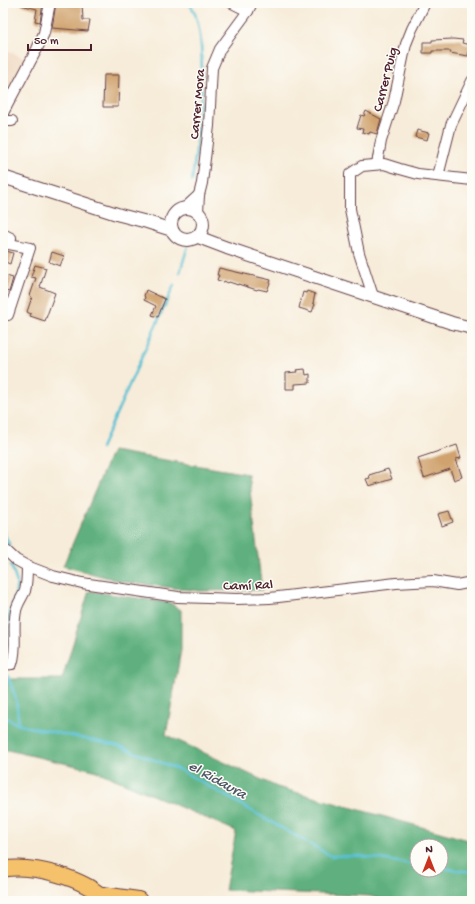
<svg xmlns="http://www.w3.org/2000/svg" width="475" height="904" viewBox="0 0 475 904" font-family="'Gochi Hand',sans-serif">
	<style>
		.built { fill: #efd6bc }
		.forest { fill: #5eb07e; stroke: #546854; fill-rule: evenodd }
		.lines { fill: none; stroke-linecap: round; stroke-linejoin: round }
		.stream { stroke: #57c0d4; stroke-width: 2.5 }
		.building { fill: #d0a36e }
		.minor-casing { stroke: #643e45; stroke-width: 12 }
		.tertiary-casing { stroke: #643e45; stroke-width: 14 }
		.primary-casing { stroke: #643e45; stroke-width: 17 }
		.motorway-casing { stroke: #643e45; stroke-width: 20 }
		.minor { stroke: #fff; stroke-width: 10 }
		.tertiary { stroke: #fff; stroke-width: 12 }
		.primary { stroke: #f5c16b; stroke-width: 15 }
		.motorway { stroke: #f5c16b; stroke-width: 18 }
		.labels { text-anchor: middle; stroke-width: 3; stroke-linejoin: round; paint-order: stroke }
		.street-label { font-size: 14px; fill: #4a1f2b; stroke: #fdfcf7 }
		.water-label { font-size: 15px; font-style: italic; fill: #4f5766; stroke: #fdfcf7 }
	</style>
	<rect width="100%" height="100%" fill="#fdfcf7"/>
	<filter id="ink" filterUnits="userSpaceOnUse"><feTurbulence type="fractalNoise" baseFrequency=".025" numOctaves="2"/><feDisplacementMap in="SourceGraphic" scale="8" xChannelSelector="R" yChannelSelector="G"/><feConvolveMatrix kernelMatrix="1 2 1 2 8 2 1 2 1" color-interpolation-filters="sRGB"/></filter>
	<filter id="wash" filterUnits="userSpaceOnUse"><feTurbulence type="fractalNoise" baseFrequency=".012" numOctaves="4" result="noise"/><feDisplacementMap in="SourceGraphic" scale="16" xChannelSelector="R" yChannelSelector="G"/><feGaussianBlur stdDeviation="0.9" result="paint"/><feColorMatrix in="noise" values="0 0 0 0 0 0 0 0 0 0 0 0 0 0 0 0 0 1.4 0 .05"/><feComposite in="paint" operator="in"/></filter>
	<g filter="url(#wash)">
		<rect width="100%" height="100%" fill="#f7ecd9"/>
		<polygon class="built" points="3,48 25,59 3,106"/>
		<g class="forest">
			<polygon points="112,451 248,474 262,590 200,591 124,582 63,566"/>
			<path d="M89,591L170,603L181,610V650L166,735L277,787L472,841V901H389L369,896L225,890L236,831L94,770L3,749V679H62ZM417,846H441V870H417Z"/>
		</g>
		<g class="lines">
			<g class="stream">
				<path d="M189,3C213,32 197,144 192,181"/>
				<polyline points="180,272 188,246"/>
				<polyline points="101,448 174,285"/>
				<polyline points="3,531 10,546"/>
				<polyline points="7,654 9,639 8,619 15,596 17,583 11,565"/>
				<polyline points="8,676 16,699 19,725"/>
				<polyline points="3,716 19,725 119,746 180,770 331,856 361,856 417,865"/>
				<polyline points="441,868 472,872"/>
			</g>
		</g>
		<g id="blocks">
			<g class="building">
				<polygon points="22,3 43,3 40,22 35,21 37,9 21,5"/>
				<polygon points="56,3 82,3 83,20 90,20 88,31 52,28"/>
				<polygon points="453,39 463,40 462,43 470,45 468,56 450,53 451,51 432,51 432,53 423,53 423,42 432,42 432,40"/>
				<polygon points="104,75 119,75 118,107 103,107"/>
				<polygon points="366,111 381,119 377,134 370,132 369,134 362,132 363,129 357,128 361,115 364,116"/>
				<polygon points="417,130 429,133 427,140 415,137"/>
				<polygon points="3,250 13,253 10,264 3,261"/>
				<polygon points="52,252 64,256 60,266 49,262"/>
				<polygon points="35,265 46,268 40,287 55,293 45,321 30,316 31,314 27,312 32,297 30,296 36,278 31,277"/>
				<polygon points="219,268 271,280 267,291 258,289 257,290 238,284 238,285 229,282 228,283 224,281 224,282 217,280 219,275 217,275"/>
				<polygon points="3,275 13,278 9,292 3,290"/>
				<polygon points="146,290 165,299 158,317 152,315 156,306 144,300 145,297 144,296"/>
				<polygon points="307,291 315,294 313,303 315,304 312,312 299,308 303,292 306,293"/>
				<polygon points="305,369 306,375 310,374 310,383 295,384 295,389 286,389 286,373 297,372 296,370"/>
				<polygon points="457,445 461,458 456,459 462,477 454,480 450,469 424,478 418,458"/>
				<polygon points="388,469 392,479 369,486 366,479 370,478 369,475"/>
				<polygon points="449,511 453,522 442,526 438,514"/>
			</g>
		</g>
	</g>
	<g filter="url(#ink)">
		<use href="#blocks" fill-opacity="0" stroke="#643e45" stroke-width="1"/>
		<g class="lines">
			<defs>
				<g id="minor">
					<polyline points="232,3 248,11"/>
					<polyline points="3,113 37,49 44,33 50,3"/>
					<polyline points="3,121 12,121"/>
					<polyline points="377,164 381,141 394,101 406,44 412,29 425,3"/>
					<polyline points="438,176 451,125 472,81"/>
					<polyline points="185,208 199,195"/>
					<polyline points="198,212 199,195 202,183 209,126 212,68 220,49 248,11 252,3"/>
					<polyline points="3,234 11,238 9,244 5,243"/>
					<polyline points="373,296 359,253 350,209 350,174 362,166 384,164 400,169 418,174 472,180"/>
					<polyline points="8,315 30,248 9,244"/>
					<polyline points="3,548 16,560 27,566 53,576 82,583 178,597 237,599 270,598 396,583 433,581 457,585 472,582"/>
					<path d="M3,665L12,664C18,646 12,629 16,611C17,604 22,598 25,591C27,583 27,575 27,566"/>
				</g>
				<g id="tertiary">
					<polyline points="3,177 120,215 147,222 172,230"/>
					<circle cx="187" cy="224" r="16"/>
					<polyline points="198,237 227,248 452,323 472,328"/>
				</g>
				<path id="primary" d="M3,869C34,864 85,878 107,901"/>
				<polyline id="motorway" points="103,896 138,901"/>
			</defs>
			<use href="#minor" class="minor-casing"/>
			<use href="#tertiary" class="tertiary-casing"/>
			<use href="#primary" class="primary-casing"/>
			<use href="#motorway" class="motorway-casing"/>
			<use href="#minor" class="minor"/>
			<use href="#tertiary" class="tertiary"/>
			<use href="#primary" class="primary"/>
			<use href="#motorway" class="motorway"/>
		</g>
	</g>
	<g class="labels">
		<g class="street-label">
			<text transform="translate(384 79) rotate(-76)" y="5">Carrer Puig</text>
			<text transform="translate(196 104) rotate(-85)" y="5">Carrer Mora</text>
			<text transform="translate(248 584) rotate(-2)" y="5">Camí Ral</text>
		</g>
		<g class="water-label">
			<text transform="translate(218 779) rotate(29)" y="5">el Ridaura</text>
		</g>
	</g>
	<rect width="475" height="904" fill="none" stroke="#fdfcf7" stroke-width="16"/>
	<g transform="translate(429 858)"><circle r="19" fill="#fdfcf7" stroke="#b5a4a5"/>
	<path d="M0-3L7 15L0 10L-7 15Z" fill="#c8321e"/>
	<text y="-6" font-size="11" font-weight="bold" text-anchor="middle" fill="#4a1f2b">N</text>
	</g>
	<path d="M28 44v6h63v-6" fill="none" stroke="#4a1f2b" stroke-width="2"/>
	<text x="34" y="44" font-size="12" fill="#4a1f2b" stroke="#fdfcf7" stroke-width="3" paint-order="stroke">50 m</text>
</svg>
